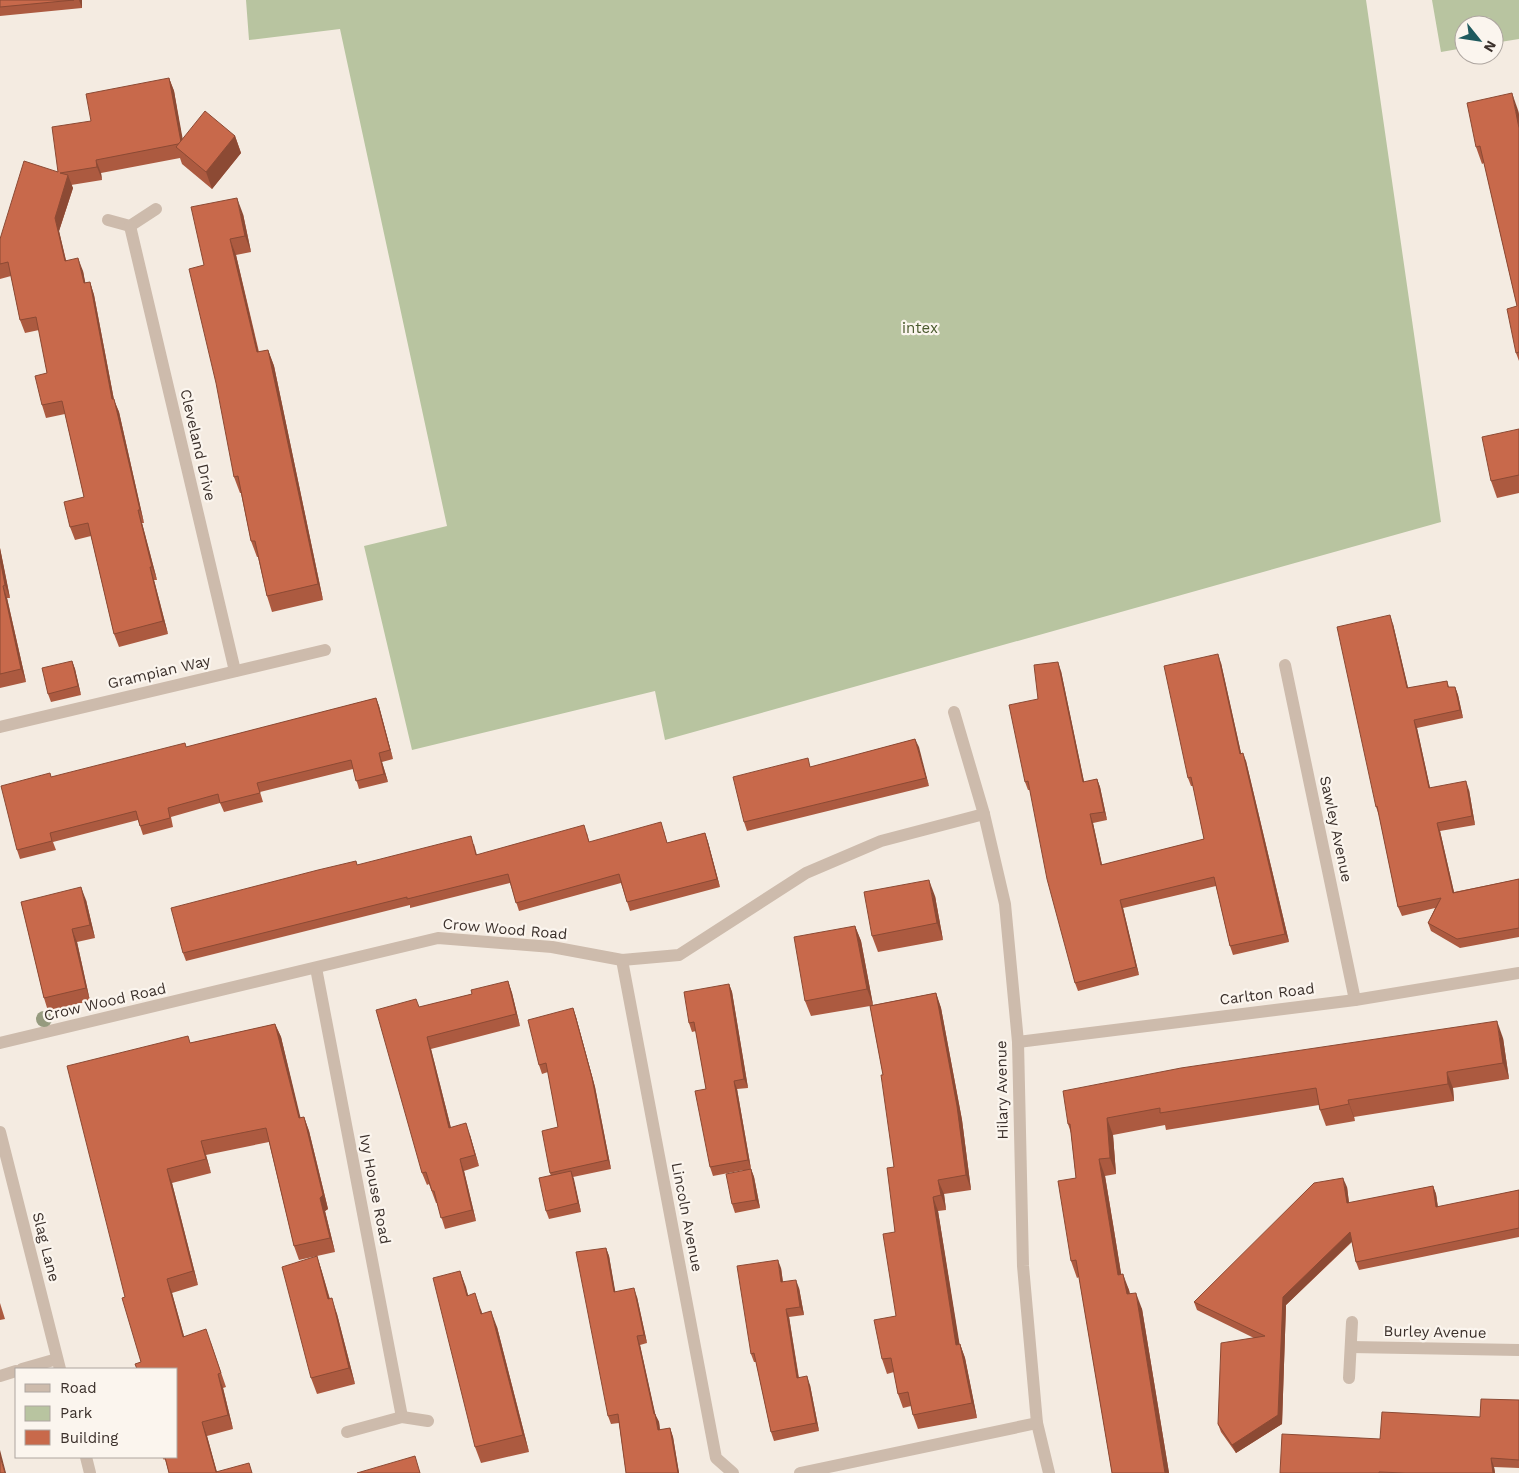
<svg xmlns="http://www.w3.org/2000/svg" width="1519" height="1473" viewBox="0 0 1519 1473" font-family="'Work Sans',sans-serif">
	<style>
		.green { fill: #b8c4a0 }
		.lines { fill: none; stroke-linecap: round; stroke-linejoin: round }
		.minor { stroke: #cdbbac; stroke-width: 12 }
		.tertiary { stroke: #cdbbac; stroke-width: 12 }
		.tree { fill: #969b7f }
		.wall { fill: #ac5a40 }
		.shaded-wall { fill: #8c4a34 }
		.building { fill: #c8694b; stroke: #8c4a34 }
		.labels { text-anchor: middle; stroke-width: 4.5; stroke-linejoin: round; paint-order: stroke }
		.park-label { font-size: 15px; fill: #4a5a2e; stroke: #fbf5ee }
		.street-label { font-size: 15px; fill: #3b302b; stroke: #fbf5ee }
	</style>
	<rect width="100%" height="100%" fill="#f4ebe1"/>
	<g class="green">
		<polygon points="246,0 1366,0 1441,522 665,740 655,691 412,750 364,546 447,526 340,29 249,40"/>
		<polygon points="1432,0 1519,0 1519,39 1494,43 1494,25 1464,25 1464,48 1441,52"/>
	</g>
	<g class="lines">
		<g class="minor">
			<polyline points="108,220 130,226 156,209"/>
			<polyline points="130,226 235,671"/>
			<polyline points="1285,665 1355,1000"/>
			<polyline points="954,712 984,814 1005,904 1018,1042 1023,1266 1037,1423 1049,1473"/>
			<polyline points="0,727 325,650"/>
			<polyline points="622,960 716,1458 733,1473"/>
			<polyline points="316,968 402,1417"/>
			<polyline points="1018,1042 1355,1000 1519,973"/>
			<polyline points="0,1043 438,938 552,947 622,960 679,955 806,873 881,841 984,814"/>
			<polyline points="1351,1347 1519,1350"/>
			<polyline points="22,1369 57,1359"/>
			<polyline points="0,1376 16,1371"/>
			<polyline points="1349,1378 1352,1322"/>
			<polyline points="347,1432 402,1417 428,1421"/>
			<polyline points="800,1473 1037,1423"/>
		</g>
		<g class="tertiary">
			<polyline points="0,1132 60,1369"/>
			<polyline points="86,1457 90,1473"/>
		</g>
	</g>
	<circle class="tree" cx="44" cy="1019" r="8"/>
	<g class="wall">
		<polygon points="0,0 82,0 82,8 0,16"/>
		<polygon points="169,78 174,91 182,139 235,136 241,153 212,189 182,164 180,158 101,173 102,180 71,185 73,188 59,231 66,260 83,271 85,283 90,282 94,295 114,400 119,412 144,523 142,523 157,580 154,580 168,634 119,647 114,634 91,536 75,540 70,527 84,497 65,414 46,418 42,405 47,373 39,330 25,333 20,320 11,276 0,279 0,239 58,172 91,121"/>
		<polygon points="1518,110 1519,115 1519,361 1516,353 1517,306 1484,163 1482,164 1476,147"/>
		<polygon points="243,214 251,252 236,255 259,352 268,350 274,366 323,600 272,612 267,596 258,557 257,557 251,541 241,493 240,493 234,477 204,265"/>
		<polygon points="1519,429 1519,493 1497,498 1491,481"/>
		<polygon points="0,548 10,598 7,598 26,682 0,688"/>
		<polygon points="1393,624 1408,688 1447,681 1449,687 1455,687 1458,695 1463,718 1417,728 1430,788 1469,790 1475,825 1440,831 1454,892 1519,879 1519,937 1460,948 1431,931 1428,923 1435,908 1402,916 1398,907 1379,815 1376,807"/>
		<polygon points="72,661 75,669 81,695 51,702 48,694"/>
		<polygon points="1221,663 1241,753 1246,761 1289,942 1233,955 1230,946 1216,886 1123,908 1139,975 1078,991 1075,983 1030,790 1028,790 1025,782 1038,699 1061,671 1084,782 1097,779 1100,787 1107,820 1093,823 1102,865 1204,839 1193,786 1191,786 1188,778"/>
		<polygon points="376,698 379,706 393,759 382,762 388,782 359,789 353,769 260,792 263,802 224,812 220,803 171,817 173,827 143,835 138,820 53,842 56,850 20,859 17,850 187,747"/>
		<polygon points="915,739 929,786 747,831 744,822 811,767"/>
		<polygon points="664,831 667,843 705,833 708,842 720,887 630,911 621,883 519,911 510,883 410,908 410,905 186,961 183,953 358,865 474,844 477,855 587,833 589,842"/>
		<polygon points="935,896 943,940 878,952 872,936"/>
		<polygon points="86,900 95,938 77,942 90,1001 48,1011 44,998 21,902"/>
		<polygon points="855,926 861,941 873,1005 936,993 941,1008 962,1120 971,1190 944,1194 946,1210 938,1211 959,1344 960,1344 965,1358 977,1418 918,1429 913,1415 911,1406 903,1408 898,1394 894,1372 887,1374 882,1359 896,1316 894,1167 883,1075 870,1006 811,1016 805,1001"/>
		<polygon points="508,981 512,993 520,1026 431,1049 451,1128 470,1135 479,1166 464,1171 476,1221 445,1229 437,1203 436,1203 429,1184 427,1185 422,1173 420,1007 472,994"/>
		<polygon points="729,984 732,992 748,1088 737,1089 751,1169 754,1177 760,1208 735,1213 732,1204 744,1170 713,1176 710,1167 706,1089 696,1031 692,1032 689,1023"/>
		<polygon points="573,1008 576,1017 595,1087 611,1169 573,1177 581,1212 549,1219 546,1211 551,1176 550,1173 558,1127 548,1072 542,1074 539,1065"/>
		<polygon points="275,1024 281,1037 300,1118 304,1117 309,1131 328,1209 325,1211 335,1252 299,1260 294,1246 269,1142 206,1155 211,1173 172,1183 198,1285 172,1293 184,1336 211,1343 226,1387 223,1388 233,1429 207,1436 217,1472 253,1473 169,1473 165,1459 164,1460 162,1457 176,1457 141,1362 125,1297 190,1043"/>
		<polygon points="1503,1038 1509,1079 1453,1088 1454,1101 1354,1117 1355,1121 1326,1126 1320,1110 1319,1105 1166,1130 1165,1125 1113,1135 1116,1174 1105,1176 1114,1230 1121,1274 1129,1290 1130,1294 1142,1309 1169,1473 1112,1473 1079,1277 1077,1278 1071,1261 1076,1178 1071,1133 1068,1124"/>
		<polygon points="1433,1186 1436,1194 1438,1207 1519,1190 1519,1237 1359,1270 1356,1262 1352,1242 1286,1305 1282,1424 1236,1453 1221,1432 1218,1424 1254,1338 1197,1310 1194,1302 1347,1187 1349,1203"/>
		<polygon points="606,1248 609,1256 615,1292 637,1297 647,1343 640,1345 655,1414 659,1422 660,1430 670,1428 673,1437 679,1473 626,1473 619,1423 611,1424 608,1416"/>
		<polygon points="317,1256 322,1272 330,1299 337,1314 355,1384 317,1394 311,1378"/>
		<polygon points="781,1268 783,1282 799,1288 804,1315 789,1317 799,1378 810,1385 819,1431 774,1441 771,1432 756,1362 754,1362 751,1354"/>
		<polygon points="460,1271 468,1295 481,1310 482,1313 497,1327 529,1452 481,1463 475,1447"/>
		<polygon points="0,1303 5,1319 0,1320"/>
		<polygon points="1519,1400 1519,1468 1494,1467 1495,1473 1280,1473 1380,1439 1480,1417"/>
	</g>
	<g class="shaded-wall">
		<polygon points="79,0 82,0 82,8"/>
		<polygon points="169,78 174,91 186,157 181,144"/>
		<polygon points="1512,93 1518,110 1519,115 1519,128"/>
		<polygon points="235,136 241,153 212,189 206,172"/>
		<polygon points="96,160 101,173 102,180 97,167"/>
		<polygon points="68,175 73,188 59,231 69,274 65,261 55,218"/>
		<polygon points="237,198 243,214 251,252 245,236"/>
		<polygon points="230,239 236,255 262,368 257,352"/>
		<polygon points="78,258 83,271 88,296 84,283"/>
		<polygon points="90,282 94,295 114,400 119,412 144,523 140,510 112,399"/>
		<polygon points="268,350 274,366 323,600 318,584"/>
		<polygon points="138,510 142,523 157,580 152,567"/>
		<polygon points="0,548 10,598 5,585 0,559"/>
		<polygon points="150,567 154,580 168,634 163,621"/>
		<polygon points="3,586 7,598 26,682 21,669"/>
		<polygon points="1390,615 1393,624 1410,696 1407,688"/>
		<polygon points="1218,654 1221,663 1243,762 1240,754"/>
		<polygon points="72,661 75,669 81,695 78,686"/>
		<polygon points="1058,662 1061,671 1086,791 1083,782"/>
		<polygon points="1455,687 1458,695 1463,718 1460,710"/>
		<polygon points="376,698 379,706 393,759 390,750"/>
		<polygon points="1414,720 1417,728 1432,797 1429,788"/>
		<polygon points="915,739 919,747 929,786 926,778"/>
		<polygon points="379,753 382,762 388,782 384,774"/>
		<polygon points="1243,753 1246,761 1289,942 1285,934"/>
		<polygon points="1097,779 1100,787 1107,820 1104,812"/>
		<polygon points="1466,781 1469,790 1475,825 1472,816"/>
		<polygon points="1090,814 1093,823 1104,874 1101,865"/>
		<polygon points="1437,823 1440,831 1456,901 1453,893"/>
		<polygon points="705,833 708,842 720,887 717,879"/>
		<polygon points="929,880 935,896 943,940 937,923"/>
		<polygon points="81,887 86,900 95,938 90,925"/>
		<polygon points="1120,900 1123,908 1139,975 1136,967"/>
		<polygon points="855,926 861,941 873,1005 867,989"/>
		<polygon points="72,929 77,942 90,1001 86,988"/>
		<polygon points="508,981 512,993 520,1026 516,1014"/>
		<polygon points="729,984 732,992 748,1088 744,1079"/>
		<polygon points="936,993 941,1008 962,1120 971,1190 966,1175"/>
		<polygon points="573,1008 576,1017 595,1087 611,1169 608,1160"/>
		<polygon points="1497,1021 1503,1038 1509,1079 1503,1063"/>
		<polygon points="275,1024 281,1037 304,1132 299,1118"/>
		<polygon points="427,1037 431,1049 454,1140 449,1128"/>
		<polygon points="1447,1072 1453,1088 1454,1101 1448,1084"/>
		<polygon points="734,1081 737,1089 751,1169 748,1160"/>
		<polygon points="1348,1100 1354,1117 1355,1121 1349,1104"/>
		<polygon points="304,1117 309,1131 328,1209 325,1211 335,1252 330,1238 320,1198"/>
		<polygon points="1107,1118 1113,1135 1116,1174 1110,1158"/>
		<polygon points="466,1123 470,1135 479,1166 475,1155"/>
		<polygon points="201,1141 206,1155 211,1173 206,1159"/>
		<polygon points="460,1159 464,1171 476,1221 472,1210"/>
		<polygon points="1099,1159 1105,1176 1124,1291 1118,1275"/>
		<polygon points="167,1169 172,1183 198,1285 193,1271"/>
		<polygon points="751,1169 754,1177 760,1208 756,1200"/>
		<polygon points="571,1171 574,1179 581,1212 578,1203"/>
		<polygon points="1343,1178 1347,1187 1350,1211 1347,1203"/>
		<polygon points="938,1180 944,1194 946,1210 941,1195"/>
		<polygon points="1433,1186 1436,1194 1439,1216 1436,1207"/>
		<polygon points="933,1197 938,1211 962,1359 956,1345"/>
		<polygon points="1350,1232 1353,1240 1286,1305 1282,1424 1236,1453 1232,1445 1283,1297"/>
		<polygon points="606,1248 609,1256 617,1301 614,1292"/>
		<polygon points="317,1256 322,1272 334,1315 328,1299"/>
		<polygon points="778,1260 781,1268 784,1291 781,1282"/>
		<polygon points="460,1271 466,1287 472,1312 467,1296"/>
		<polygon points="1123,1274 1129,1290 1133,1311 1127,1294"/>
		<polygon points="167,1279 172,1293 188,1351 183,1337"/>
		<polygon points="796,1280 799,1288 804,1315 800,1307"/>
		<polygon points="634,1288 637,1297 647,1343 644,1335"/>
		<polygon points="475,1293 481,1310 487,1330 481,1314"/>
		<polygon points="1136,1293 1142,1309 1169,1473 1165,1473"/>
		<polygon points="332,1298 337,1314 355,1384 349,1368"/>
		<polygon points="786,1309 789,1317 800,1387 797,1378"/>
		<polygon points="491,1311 497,1327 529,1452 523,1435"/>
		<polygon points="637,1336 640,1345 657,1422 654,1414"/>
		<polygon points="960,1344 965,1358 977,1418 972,1403"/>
		<polygon points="218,1374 223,1388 233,1429 228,1415"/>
		<polygon points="807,1376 810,1385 819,1431 816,1423"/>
		<polygon points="655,1414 659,1422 661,1439 658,1430"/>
		<polygon points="202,1422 207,1436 217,1473 216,1473"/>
		<polygon points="670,1428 673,1437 679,1473 678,1473"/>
		<polygon points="0,1450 6,1473 5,1473 0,1456"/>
		<polygon points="1491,1458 1494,1467 1495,1473 1493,1473"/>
	</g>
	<g class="building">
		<polygon points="0,0 74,0 0,7"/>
		<polygon points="169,78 181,142 178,144 96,160 97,167 60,173 68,175 55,218 65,261 78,258 84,283 90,282 112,399 114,399 140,510 138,510 152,567 150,567 163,621 114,634 88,523 70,527 64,502 84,497 62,401 42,405 35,376 47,373 36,317 20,320 8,262 0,264 0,239 24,161 58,172 52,127 91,121 86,94"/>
		<polygon points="1512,93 1519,128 1519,352 1516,353 1507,309 1517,306 1480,146 1476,147 1467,103"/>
		<polygon points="205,111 235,136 206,172 176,147"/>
		<polygon points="237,198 245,236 230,239 257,352 268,350 318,584 267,596 255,541 251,541 238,476 234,477 216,383 189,269 204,265 191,207"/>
		<polygon points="1519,429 1519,475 1491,481 1482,437"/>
		<polygon points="0,559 5,585 3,586 21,669 0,674"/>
		<polygon points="1390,615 1407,688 1447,681 1448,687 1455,687 1460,710 1414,720 1429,788 1466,781 1472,816 1437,823 1453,893 1519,879 1519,928 1457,939 1428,923 1441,898 1398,907 1377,806 1376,807 1337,627"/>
		<polygon points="1218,654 1240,754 1243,753 1285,934 1230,946 1214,877 1120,900 1136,967 1075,983 1047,879 1028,781 1025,782 1009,705 1038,699 1034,665 1058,662 1083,782 1097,779 1104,812 1090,814 1101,865 1204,839 1191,777 1188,778 1164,666"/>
		<polygon points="72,661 78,686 48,694 42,668"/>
		<polygon points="376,698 390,750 379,753 384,774 356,781 351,760 257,783 260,793 220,803 218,794 168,808 170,818 140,826 136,811 50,833 52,841 17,850 1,786 50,773 51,777 185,743 186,747"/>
		<polygon points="915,739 926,778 744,822 733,777 808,758 810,767"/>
		<polygon points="661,822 667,843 705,833 717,879 627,902 619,874 516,903 508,874 407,899 407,897 183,953 171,908 318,870 356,861 357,865 471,836 476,855 584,825 589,842"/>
		<polygon points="929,880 937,923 872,936 864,892"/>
		<polygon points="81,887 90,925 72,929 86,988 44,998 21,902"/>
		<polygon points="855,926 867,989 805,1001 794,937"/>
		<polygon points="508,981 516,1014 427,1037 449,1128 466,1123 475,1155 460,1159 472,1210 441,1218 434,1191 432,1191 426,1172 422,1173 376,1010 416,999 419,1007 472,994 471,990"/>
		<polygon points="729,984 744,1079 734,1081 748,1160 710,1167 695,1091 706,1089 694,1022 689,1023 684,992"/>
		<polygon points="936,993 957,1106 966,1175 938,1180 941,1195 933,1197 956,1345 960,1344 972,1403 913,1415 908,1392 898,1394 891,1358 882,1359 874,1320 896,1316 883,1234 895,1232 887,1168 894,1167 881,1075 883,1075 870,1006"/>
		<polygon points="573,1008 592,1078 608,1160 550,1173 542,1131 558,1127 546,1063 539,1065 528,1020"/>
		<polygon points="1497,1021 1503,1063 1447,1072 1448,1084 1348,1100 1349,1104 1320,1110 1316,1088 1160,1113 1160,1108 1107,1118 1110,1158 1099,1159 1108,1214 1118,1275 1123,1274 1127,1294 1136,1293 1165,1473 1112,1473 1076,1260 1071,1261 1058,1181 1076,1178 1070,1124 1068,1124 1063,1091 1181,1068"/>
		<polygon points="275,1024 299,1118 304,1117 323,1195 320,1198 330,1238 294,1246 266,1128 201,1141 206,1159 167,1169 193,1271 167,1279 183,1337 206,1329 221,1373 218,1374 228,1415 202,1422 216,1472 249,1463 252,1473 169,1473 165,1457 176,1457 176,1369 137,1369 135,1364 141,1362 122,1298 125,1297 67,1066 188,1036 190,1043"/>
		<polygon points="751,1169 756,1200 732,1204 726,1174"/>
		<polygon points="571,1171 578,1203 546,1211 539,1178"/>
		<polygon points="1343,1178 1347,1203 1433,1186 1436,1207 1519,1190 1519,1228 1356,1262 1350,1232 1283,1297 1278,1415 1232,1445 1218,1424 1221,1343 1265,1336 1194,1302 1314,1183"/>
		<polygon points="606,1248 614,1292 634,1288 644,1335 637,1336 654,1414 655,1414 658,1430 670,1428 678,1473 626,1473 618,1414 608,1416 576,1252"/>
		<polygon points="317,1256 328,1299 332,1298 349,1368 311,1378 282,1267"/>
		<polygon points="778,1260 781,1282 796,1280 800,1307 786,1309 797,1378 807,1376 816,1423 771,1432 754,1353 751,1354 737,1266"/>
		<polygon points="460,1271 467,1296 475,1293 481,1314 491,1311 523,1435 475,1447 433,1278"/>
		<polygon points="1481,1399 1519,1400 1519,1460 1491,1458 1493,1473 1405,1473 1379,1472 1379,1473 1280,1473 1282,1434 1380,1439 1382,1412 1480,1417"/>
		<polygon points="0,1456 5,1473 0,1473"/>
		<polygon points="415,1456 420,1473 357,1473"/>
	</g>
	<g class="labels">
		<g class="park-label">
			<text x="920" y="333">intex</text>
		</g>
		<g class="street-label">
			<text transform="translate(198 445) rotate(77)" y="5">Cleveland Drive</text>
			<text transform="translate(159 672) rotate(-13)" y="5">Grampian Way</text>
			<text transform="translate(1336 829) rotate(78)" y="5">Sawley Avenue</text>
			<text transform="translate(505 929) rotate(5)" y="5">Crow Wood Road</text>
			<text transform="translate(1267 994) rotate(-7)" y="5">Carlton Road</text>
			<text transform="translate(105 1002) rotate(-13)" y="5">Crow Wood Road</text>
			<text transform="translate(1002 1090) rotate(-91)" y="5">Hilary Avenue</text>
			<text transform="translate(375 1189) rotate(79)" y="5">Ivy House Road</text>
			<text transform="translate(687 1217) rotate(79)" y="5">Lincoln Avenue</text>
			<text transform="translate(46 1247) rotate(76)" y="5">Slag Lane</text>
			<text transform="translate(1435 1332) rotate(1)" y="5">Burley Avenue</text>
		</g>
	</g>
	<rect x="15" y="1368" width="162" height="90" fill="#fbf5ee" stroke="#aea6a0"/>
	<rect x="25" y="1384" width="25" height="8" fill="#cdbbac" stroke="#aea6a0"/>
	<text x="60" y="1393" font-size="15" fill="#3b302b">Road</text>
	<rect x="25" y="1406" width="25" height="15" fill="#b8c4a0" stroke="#aea6a0"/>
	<text x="60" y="1418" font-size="15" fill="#3b302b">Park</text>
	<rect x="25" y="1430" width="25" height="15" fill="#c8694b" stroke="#aea6a0"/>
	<text x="60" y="1443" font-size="15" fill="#3b302b">Building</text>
	<g transform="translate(1479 40) rotate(120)"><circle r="24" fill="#fbf5ee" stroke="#aea6a0"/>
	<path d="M0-4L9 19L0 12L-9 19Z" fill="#1f5a5e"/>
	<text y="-8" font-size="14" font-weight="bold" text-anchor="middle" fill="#3b302b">N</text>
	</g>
</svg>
